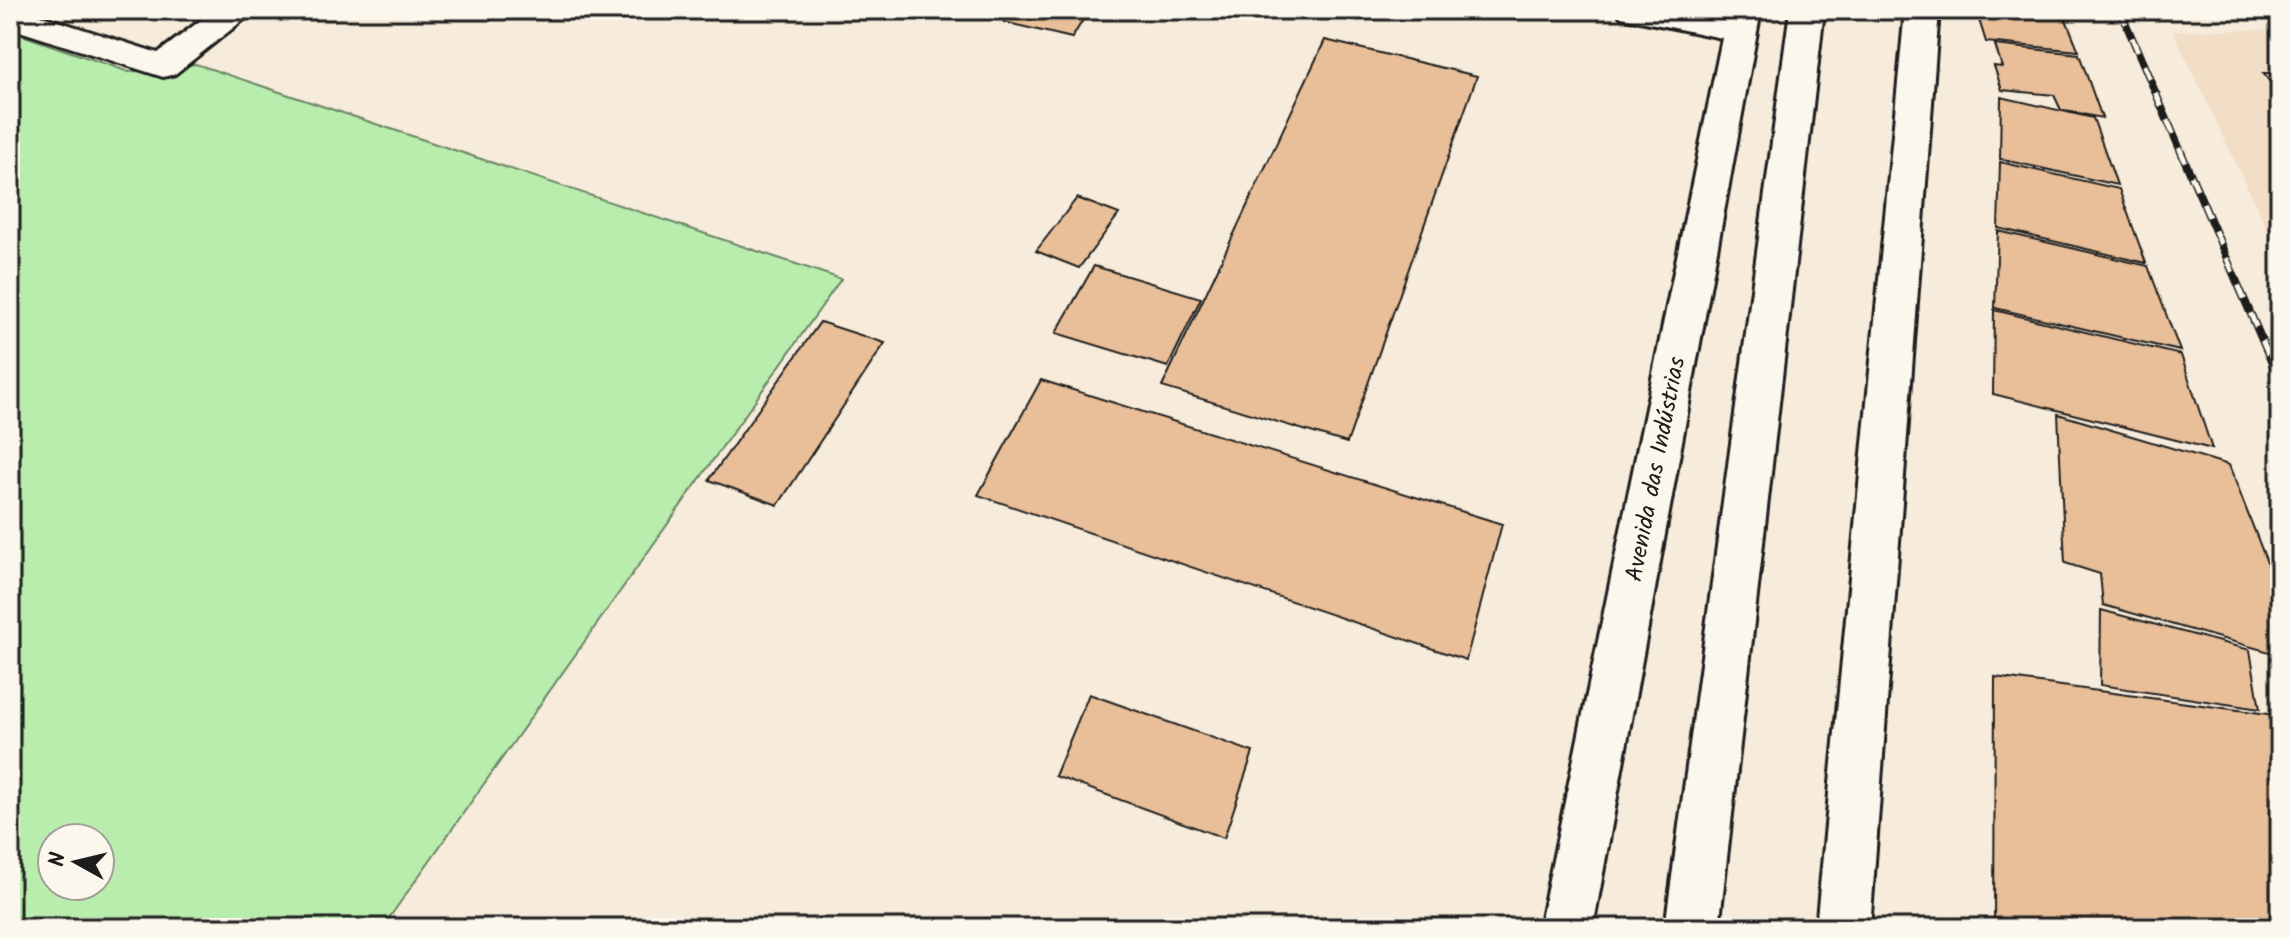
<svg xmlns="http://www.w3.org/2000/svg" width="2290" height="938" viewBox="0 0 2290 938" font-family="Kalam,sans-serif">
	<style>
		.built { fill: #f2dec7 }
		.green { fill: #b9edae; stroke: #6a8465; stroke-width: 2; fill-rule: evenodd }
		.building { fill: #e8bf98; stroke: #1c1c1c; stroke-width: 2 }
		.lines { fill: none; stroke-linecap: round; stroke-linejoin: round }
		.minor-casing { stroke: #1c1c1c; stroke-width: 6 }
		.major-casing { stroke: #1c1c1c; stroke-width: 6 }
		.minor { fill: #fbf7ec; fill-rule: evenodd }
		.major { fill: #fbf7ec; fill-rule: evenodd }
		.rail-casing { stroke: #1c1c1c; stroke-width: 8 }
		.rail { stroke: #fbf7ec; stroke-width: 5; stroke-dasharray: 15; stroke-linecap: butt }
		.labels { text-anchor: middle; stroke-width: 8; stroke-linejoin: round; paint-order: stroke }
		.street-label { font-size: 24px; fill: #1c1c1c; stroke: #fbf7ec }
	</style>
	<rect width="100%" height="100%" fill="#f7ecdb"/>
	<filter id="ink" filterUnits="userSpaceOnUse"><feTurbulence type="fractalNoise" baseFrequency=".0125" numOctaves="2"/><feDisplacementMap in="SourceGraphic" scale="16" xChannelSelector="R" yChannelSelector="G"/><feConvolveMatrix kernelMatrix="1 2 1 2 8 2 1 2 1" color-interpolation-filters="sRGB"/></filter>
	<g filter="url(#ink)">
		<polygon class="built" points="2280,29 2280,257 2173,31"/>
		<path class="green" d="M10,31L129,72L196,64L841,279L382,928H10ZM52,838H100V886H52Z"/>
		<g class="building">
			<polygon points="1012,10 1089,10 1072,38 1004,22"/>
			<polygon points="1976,10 2065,17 2079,51 1986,42"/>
			<polygon points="1325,40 1477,76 1347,443 1162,387"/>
			<polygon points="1995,45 2079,54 2102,118 2061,110 2054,95 2002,90 1994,66 2002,67"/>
			<polygon points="2263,73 2280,73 2280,95"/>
			<polygon points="2001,97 2093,118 2117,185 2000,159"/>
			<polygon points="2000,162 2119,189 2146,263 1998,228"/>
			<polygon points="1077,198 1119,214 1079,268 1036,251"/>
			<polygon points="1998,231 2148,266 2180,351 1995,308"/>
			<polygon points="1094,266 1201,298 1168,367 1056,333"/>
			<polygon points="1994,310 2181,355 2212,449 1993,394"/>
			<polygon points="820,322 885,343 778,505 709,480"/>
			<polygon points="1041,380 1502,524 1466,660 978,495"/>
			<polygon points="2058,414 2229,465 2280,596 2280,655 2103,605 2100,574 2065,563"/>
			<polygon points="2101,610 2250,650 2260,709 2100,685"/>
			<polygon points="1995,677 2275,715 2280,733 2280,928 1994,928"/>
			<polygon points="1089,694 1253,752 1224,838 1055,776"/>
		</g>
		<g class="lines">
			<defs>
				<g id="minor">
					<polygon points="10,10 23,10 158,53 214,10 252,10 247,17 175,74 163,77 10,28"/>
					<polygon points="1616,10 1686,10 1726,18 1727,10 1761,10 1593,928 1539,928 1722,38 1621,17"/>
					<polygon points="1905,10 1939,10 1870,928 1816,928"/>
				</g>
				<polygon id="major" points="1790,10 1824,10 1719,928 1665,928"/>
			</defs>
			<use href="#minor" class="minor-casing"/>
			<use href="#major" class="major-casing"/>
			<use href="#minor" class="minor"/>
			<use href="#major" class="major"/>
			<defs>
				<polyline id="rail" points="2120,10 2280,382"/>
			</defs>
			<use href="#rail" class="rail-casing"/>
			<use href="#rail" class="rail"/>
		</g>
	</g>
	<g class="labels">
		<g class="street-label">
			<text transform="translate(1655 469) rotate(-79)" y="8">Avenida das Indústrias</text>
		</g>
	</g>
	<rect width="2290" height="938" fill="none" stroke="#fbf7ec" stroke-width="40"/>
	<rect x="20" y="20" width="2250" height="898" fill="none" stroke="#1c1c1c" stroke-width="3" filter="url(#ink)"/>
	<g transform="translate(76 862) rotate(278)"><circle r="38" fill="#fbf7ec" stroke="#a29f99" stroke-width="2"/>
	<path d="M0-6L14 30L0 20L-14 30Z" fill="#1c1c1c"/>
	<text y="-12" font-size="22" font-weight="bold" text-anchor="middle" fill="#1c1c1c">N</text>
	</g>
</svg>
